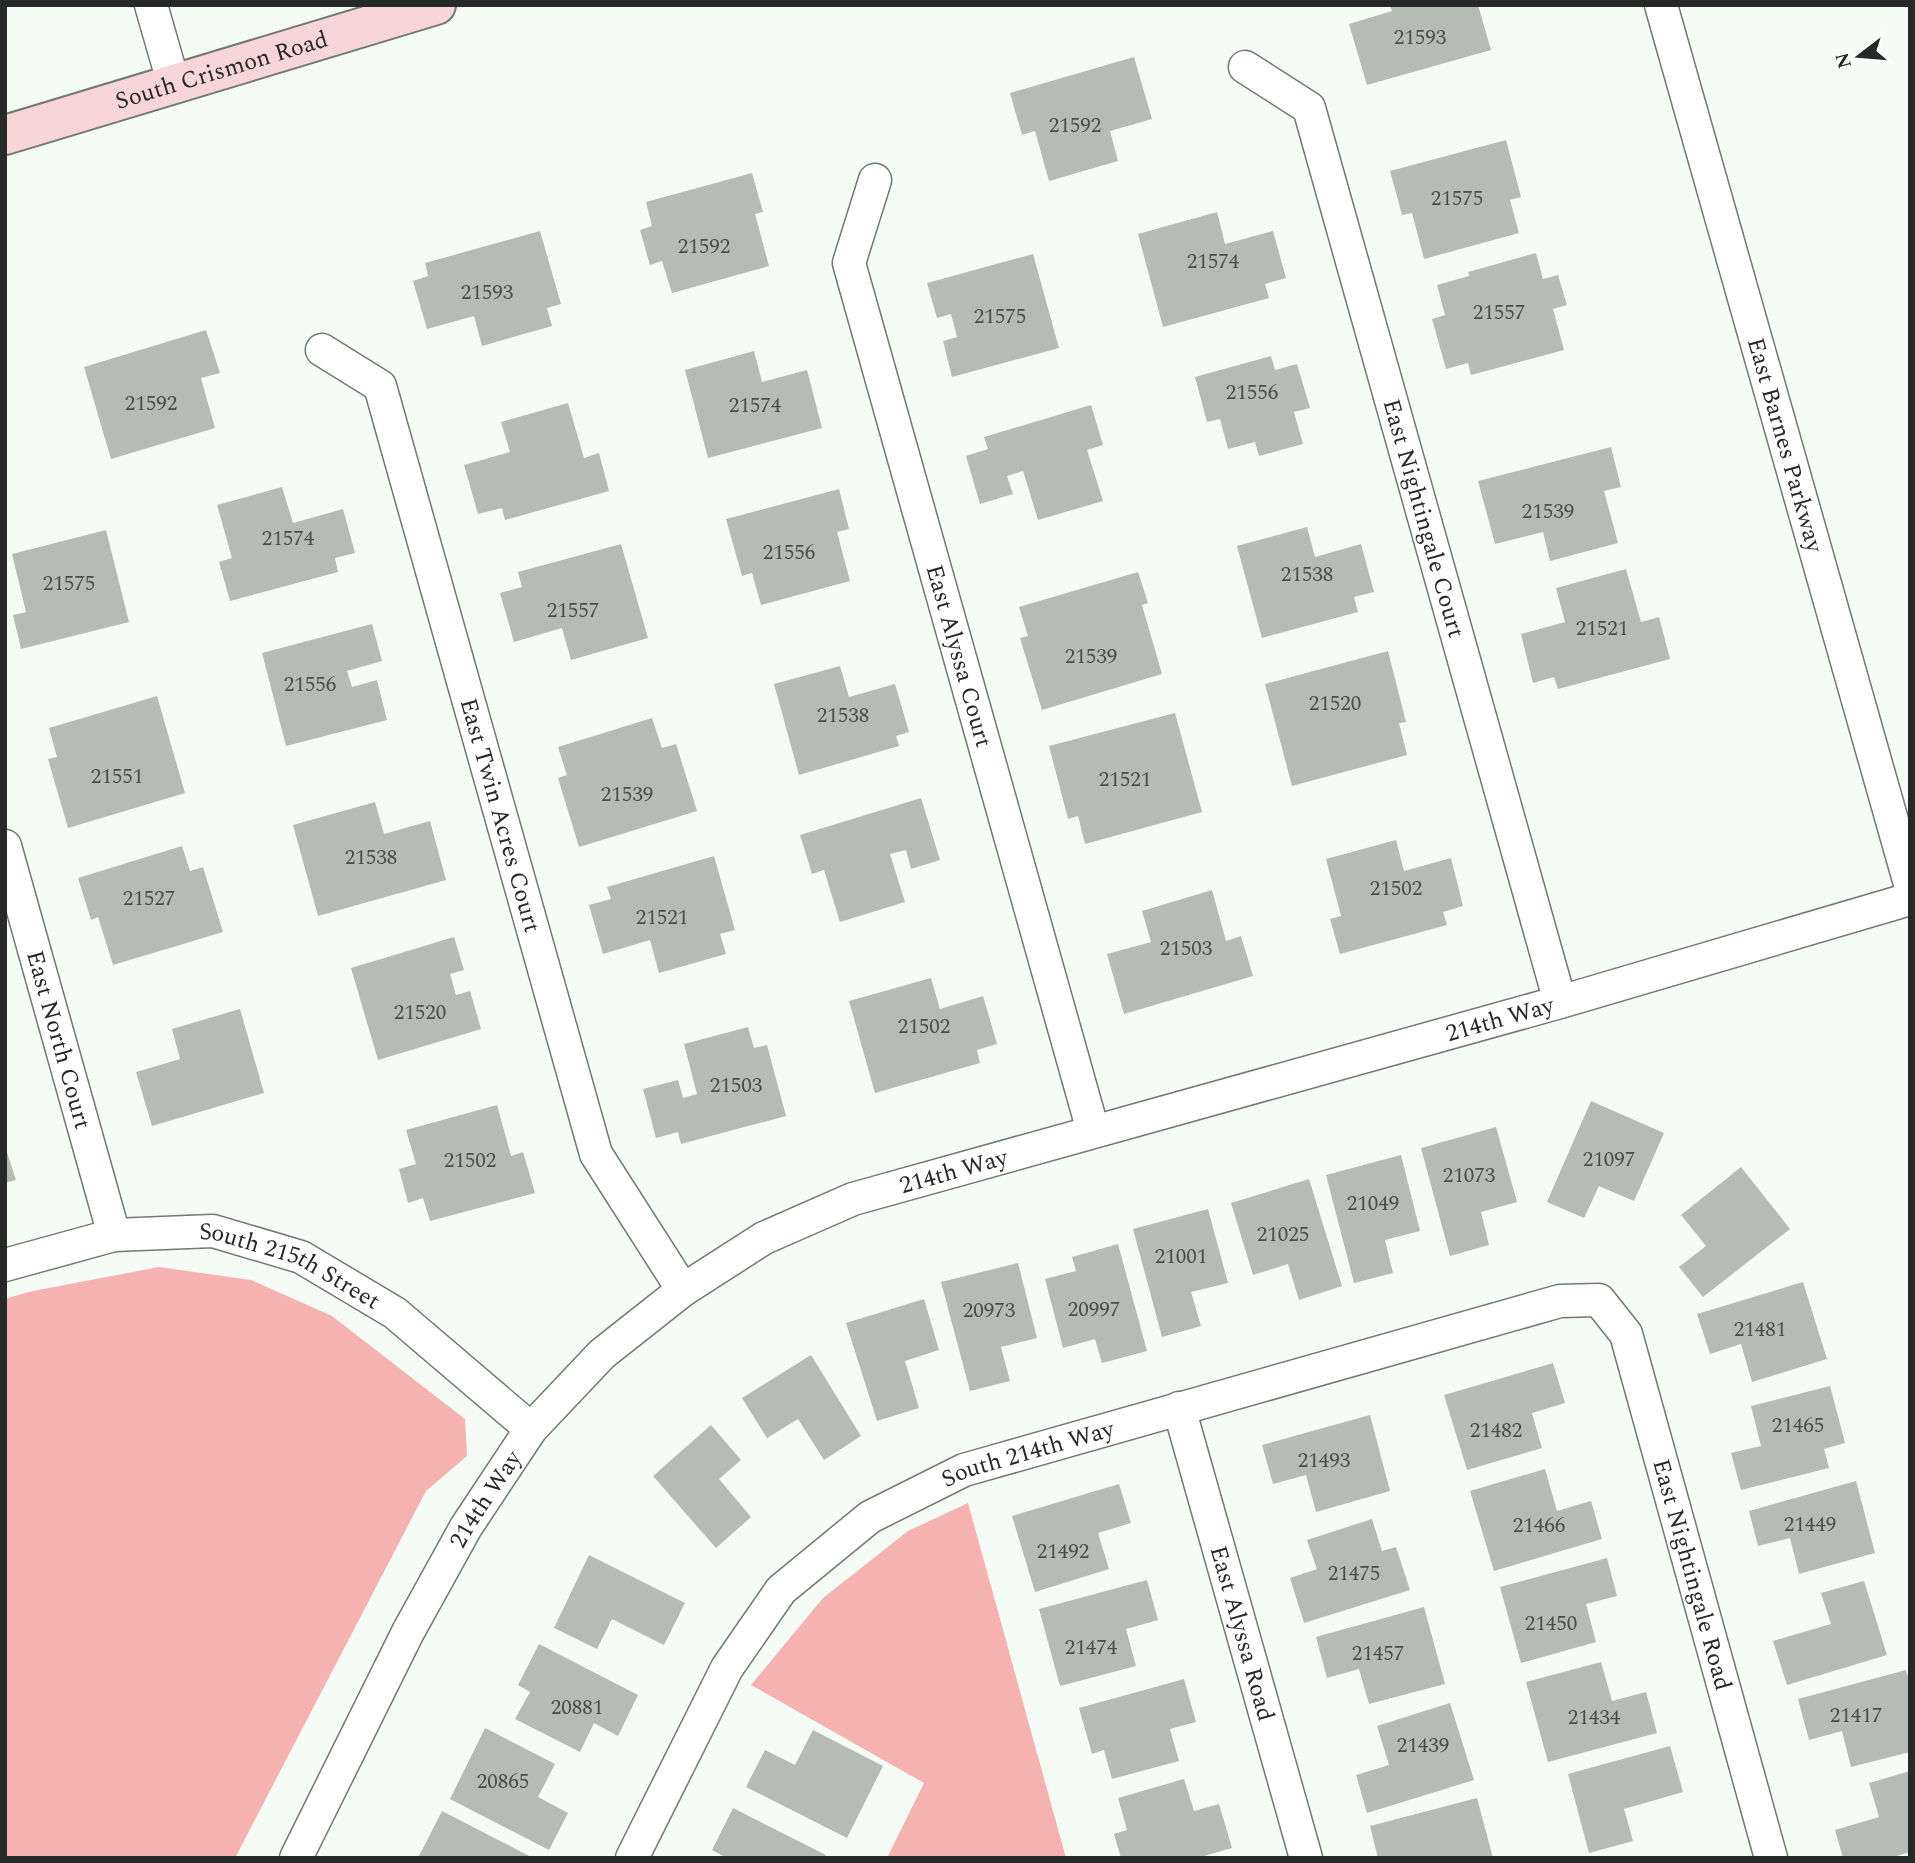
<svg xmlns="http://www.w3.org/2000/svg" width="1915" height="1863" viewBox="0 0 1915 1863" font-family="Spectral,serif">
	<style>
		.green { fill: #f6b2b0 }
		.building { fill: #b4bcb6 }
		.lines { fill: none; stroke-linecap: round; stroke-linejoin: round }
		.street-casing { stroke: #727974; stroke-width: 35 }
		.secondary-casing { stroke: #727974; stroke-width: 42 }
		.street { stroke: #fff; stroke-width: 32 }
		.secondary { stroke: #f8d5d6; stroke-width: 38 }
		.labels { text-anchor: middle; stroke-width: 5; stroke-linejoin: round; paint-order: stroke }
		.number-label { font-size: 21px; fill: #4a4e4b }
		.street-label { font-size: 24px; fill: #262927; stroke: #fff }
	</style>
	<rect width="100%" height="100%" fill="#f4fcf5"/>
	<g class="green">
		<polygon points="159,1267 251,1280 332,1316 465,1419 467,1456 426,1491 235,1858 5,1858 5,1299 28,1292"/>
		<polygon points="968,1503 1066,1858 887,1858 924,1783 751,1685 823,1598 908,1531"/>
	</g>
	<g class="building">
		<polygon points="1390,5 1478,5 1491,50 1367,85 1349,24 1392,11"/>
		<polygon points="1134,57 1152,119 1110,131 1118,161 1049,181 1035,131 1022,135 1010,93"/>
		<polygon points="1506,140 1521,197 1510,200 1519,233 1424,259 1412,213 1402,215 1390,171"/>
		<polygon points="752,173 763,212 755,214 769,266 672,293 662,261 650,265 640,230 652,226 646,202"/>
		<polygon points="1217,212 1225,244 1273,231 1286,278 1265,284 1269,298 1163,327 1138,234"/>
		<polygon points="540,231 561,304 547,308 552,326 482,346 474,316 427,329 413,281 428,276 425,263"/>
		<polygon points="1536,253 1543,279 1558,275 1567,305 1553,309 1564,350 1471,375 1468,363 1446,369 1432,319 1445,315 1437,285 1469,276 1468,272"/>
		<polygon points="1033,254 1059,348 952,377 943,341 957,337 951,314 937,318 927,283"/>
		<polygon points="206,330 220,373 201,378 215,428 111,459 84,367"/>
		<polygon points="754,351 762,382 807,370 822,428 708,458 685,370"/>
		<polygon points="1271,356 1275,370 1297,364 1310,408 1294,412 1303,444 1259,456 1255,442 1228,449 1220,419 1207,422 1195,377"/>
		<polygon points="568,403 584,458 599,453 609,491 505,520 502,508 478,514 464,465 510,452 501,422"/>
		<polygon points="1091,405 1103,445 1087,450 1103,501 1038,520 1023,471 1007,476 1013,494 980,504 966,456 988,449 984,437"/>
		<polygon points="1611,447 1621,487 1604,491 1618,543 1550,561 1543,532 1495,544 1478,481"/>
		<polygon points="282,487 293,523 343,509 355,553 335,558 338,572 230,601 219,562 232,558 217,505"/>
		<polygon points="839,489 849,529 837,532 850,581 761,605 752,573 742,576 726,519"/>
		<polygon points="1307,527 1315,557 1361,544 1374,592 1354,597 1358,612 1262,638 1237,546"/>
		<polygon points="106,530 129,622 21,649 13,615 26,612 12,554"/>
		<polygon points="621,544 648,638 571,660 562,628 514,642 500,593 522,587 518,572"/>
		<polygon points="1626,569 1641,622 1659,617 1670,659 1558,689 1554,677 1533,683 1521,634 1565,622 1556,588"/>
		<polygon points="1138,572 1148,603 1142,605 1162,674 1042,710 1020,638 1028,636 1019,607"/>
		<polygon points="372,624 382,661 347,671 352,687 377,680 387,720 286,746 262,653"/>
		<polygon points="1388,651 1406,722 1399,723 1407,755 1292,786 1265,684"/>
		<polygon points="840,666 849,697 895,684 909,732 896,736 899,746 799,775 774,684"/>
		<polygon points="157,696 185,793 68,828 48,759 57,757 49,728"/>
		<polygon points="1175,713 1202,812 1085,844 1078,816 1068,819 1049,746"/>
		<polygon points="652,718 662,748 676,744 697,811 579,847 558,778 567,775 558,747"/>
		<polygon points="921,798 940,860 911,869 906,850 890,854 905,902 840,922 824,870 812,874 800,835"/>
		<polygon points="375,802 384,834 430,821 446,880 318,916 293,825"/>
		<polygon points="1396,840 1404,871 1451,858 1463,906 1443,912 1447,925 1340,954 1330,919 1341,916 1326,859"/>
		<polygon points="182,846 190,871 203,867 223,932 113,965 98,917 91,920 78,878"/>
		<polygon points="714,856 735,930 720,934 726,954 659,973 650,940 603,954 589,905 611,899 607,887"/>
		<polygon points="1212,890 1226,941 1241,936 1253,976 1124,1014 1107,954 1151,942 1142,911"/>
		<polygon points="454,937 464,970 450,974 456,995 470,991 481,1029 378,1060 351,968"/>
		<polygon points="931,978 940,1009 983,996 997,1044 977,1050 980,1063 875,1093 849,1001"/>
		<polygon points="240,1009 264,1093 152,1126 136,1072 180,1059 172,1029"/>
		<polygon points="748,1027 754,1048 767,1045 786,1116 681,1144 678,1132 656,1138 643,1089 678,1080 683,1098 697,1094 684,1044"/>
		<polygon points="1591,1101 1664,1133 1634,1201 1599,1186 1584,1218 1547,1202"/>
		<polygon points="497,1105 511,1156 523,1152 535,1193 430,1221 423,1198 408,1203 399,1169 416,1164 406,1130"/>
		<polygon points="1496,1127 1517,1202 1481,1212 1489,1245 1450,1256 1421,1148"/>
		<polygon points="5,1146 16,1180 5,1183"/>
		<polygon points="1401,1155 1420,1231 1385,1240 1393,1273 1354,1283 1326,1175"/>
		<polygon points="1741,1167 1790,1229 1703,1297 1679,1267 1706,1246 1681,1215"/>
		<polygon points="1309,1179 1342,1286 1299,1300 1288,1264 1253,1275 1231,1203"/>
		<polygon points="1208,1209 1228,1283 1191,1292 1201,1326 1162,1337 1133,1229"/>
		<polygon points="1118,1244 1147,1351 1102,1363 1095,1339 1063,1348 1045,1279 1076,1271 1072,1257"/>
		<polygon points="1018,1263 1037,1338 1001,1347 1010,1381 970,1391 941,1282"/>
		<polygon points="1803,1282 1827,1359 1752,1382 1741,1344 1710,1354 1697,1314"/>
		<polygon points="924,1299 939,1350 905,1361 919,1408 877,1421 846,1323"/>
		<polygon points="811,1355 861,1436 824,1460 798,1419 767,1438 742,1398"/>
		<polygon points="1553,1363 1565,1403 1532,1413 1542,1448 1467,1470 1444,1395"/>
		<polygon points="1830,1386 1845,1443 1824,1449 1829,1468 1741,1490 1731,1453 1761,1446 1751,1406"/>
		<polygon points="1370,1415 1390,1491 1316,1512 1306,1475 1273,1484 1262,1445"/>
		<polygon points="711,1425 741,1460 719,1479 751,1517 716,1548 653,1476"/>
		<polygon points="1545,1469 1557,1511 1591,1501 1602,1539 1494,1571 1470,1491"/>
		<polygon points="1856,1481 1875,1553 1799,1574 1790,1538 1758,1546 1749,1511"/>
		<polygon points="1119,1484 1131,1523 1098,1533 1109,1569 1035,1592 1012,1516"/>
		<polygon points="1372,1519 1382,1551 1396,1547 1410,1590 1304,1623 1290,1578 1317,1569 1307,1540"/>
		<polygon points="589,1555 685,1603 664,1645 612,1619 597,1649 554,1628"/>
		<polygon points="1607,1558 1617,1596 1586,1604 1596,1642 1521,1663 1500,1587"/>
		<polygon points="1147,1580 1158,1620 1126,1629 1136,1666 1060,1686 1039,1609"/>
		<polygon points="1864,1581 1887,1655 1787,1685 1773,1641 1831,1624 1821,1593"/>
		<polygon points="1424,1607 1445,1684 1369,1704 1359,1669 1327,1678 1316,1637"/>
		<polygon points="539,1644 638,1695 618,1736 594,1723 580,1752 515,1719 530,1692 518,1685"/>
		<polygon points="1601,1662 1612,1701 1646,1692 1657,1733 1548,1762 1526,1682"/>
		<polygon points="1906,1670 1910,1683 1910,1752 1851,1767 1842,1731 1809,1740 1798,1699"/>
		<polygon points="1184,1679 1196,1722 1170,1729 1179,1761 1112,1779 1104,1750 1092,1754 1079,1708"/>
		<polygon points="1450,1703 1474,1780 1367,1813 1356,1775 1389,1765 1377,1726"/>
		<polygon points="485,1728 555,1764 538,1797 568,1813 549,1850 450,1799"/>
		<polygon points="813,1730 883,1766 847,1838 746,1787 765,1750 795,1765"/>
		<polygon points="1670,1746 1683,1792 1624,1809 1633,1841 1589,1853 1568,1774"/>
		<polygon points="1910,1771 1910,1852 1890,1858 1843,1858 1835,1830 1879,1817 1869,1783"/>
		<polygon points="1184,1779 1194,1811 1219,1804 1232,1848 1197,1858 1121,1858 1114,1834 1127,1830 1118,1798"/>
		<polygon points="1477,1798 1493,1858 1378,1858 1370,1826"/>
		<polygon points="733,1808 826,1855 824,1858 727,1858 712,1850"/>
		<polygon points="442,1811 533,1858 418,1858"/>
	</g>
	<g class="lines">
		<defs>
			<g id="street">
				<polyline points="151,5 174,85"/>
				<path id="s1" d="M1661,5L1910,884"/>
				<path id="s2" d="M1245,67L1309,108L1560,1002"/>
				<path id="s3" d="M875,180L849,263L1093,1131"/>
				<path id="s4" d="M322,350L380,386L596,1154L683,1290"/>
				<path id="s5" d="M5,846L114,1235"/>
				<path id="s6" d="M5,1265L114,1235L213,1231L301,1257L395,1313L531,1429"/>
				<path id="s7" d="M1179,1408L1306,1858"/>
				<path id="s8" d="M296,1858L408,1632L466,1527L531,1429L602,1354L683,1290L764,1238L853,1199L1560,1002L1910,899"/>
				<path id="s9" d="M632,1858L727,1668L781,1590L870,1517L964,1470L1560,1301L1599,1300L1626,1334L1771,1858"/>
			</g>
			<g id="secondary">
				<path id="s10" d="M5,135L436,5"/>
			</g>
		</defs>
		<use href="#street" class="street-casing"/>
		<use href="#secondary" class="secondary-casing"/>
		<use href="#street" class="street"/>
		<use href="#secondary" class="secondary"/>
	</g>
	<g class="labels">
		<g class="number-label">
			<text x="1420" y="44">21593</text>
			<text x="1075" y="132">21592</text>
			<text x="1457" y="205">21575</text>
			<text x="704" y="253">21592</text>
			<text x="1213" y="268">21574</text>
			<text x="487" y="299">21593</text>
			<text x="1499" y="319">21557</text>
			<text x="1000" y="323">21575</text>
			<text x="1252" y="399">21556</text>
			<text x="151" y="410">21592</text>
			<text x="755" y="412">21574</text>
			<text x="1548" y="518">21539</text>
			<text x="288" y="545">21574</text>
			<text x="789" y="559">21556</text>
			<text x="1307" y="581">21538</text>
			<text x="69" y="590">21575</text>
			<text x="573" y="617">21557</text>
			<text x="1602" y="635">21521</text>
			<text x="1091" y="663">21539</text>
			<text x="310" y="691">21556</text>
			<text x="1335" y="710">21520</text>
			<text x="843" y="722">21538</text>
			<text x="117" y="783">21551</text>
			<text x="1125" y="786">21521</text>
			<text x="627" y="801">21539</text>
			<text x="371" y="864">21538</text>
			<text x="1396" y="895">21502</text>
			<text x="149" y="905">21527</text>
			<text x="662" y="924">21521</text>
			<text x="1186" y="955">21503</text>
			<text x="420" y="1019">21520</text>
			<text x="924" y="1033">21502</text>
			<text x="736" y="1092">21503</text>
			<text x="1609" y="1166">21097</text>
			<text x="470" y="1167">21502</text>
			<text x="1469" y="1182">21073</text>
			<text x="1373" y="1210">21049</text>
			<text x="1283" y="1241">21025</text>
			<text x="1181" y="1263">21001</text>
			<text x="1094" y="1316">20997</text>
			<text x="989" y="1317">20973</text>
			<text x="1760" y="1336">21481</text>
			<text x="1798" y="1432">21465</text>
			<text x="1496" y="1437">21482</text>
			<text x="1324" y="1467">21493</text>
			<text x="1810" y="1531">21449</text>
			<text x="1539" y="1532">21466</text>
			<text x="1063" y="1558">21492</text>
			<text x="1354" y="1580">21475</text>
			<text x="1551" y="1630">21450</text>
			<text x="1091" y="1654">21474</text>
			<text x="1378" y="1660">21457</text>
			<text x="577" y="1714">20881</text>
			<text x="1856" y="1722">21417</text>
			<text x="1594" y="1724">21434</text>
			<text x="1423" y="1752">21439</text>
			<text x="503" y="1788">20865</text>
		</g>
		<g class="street-label">
			<text dy="8" stroke="none"><textPath href="#s10" startOffset="226">South Crismon Road</textPath></text>
			<text dy="8" stroke="none"><textPath href="#s1" startOffset="457">East Barnes Parkway</textPath></text>
			<text dy="8" stroke="none"><textPath href="#s2" startOffset="502">East Nightingale Court</textPath></text>
			<text dy="8" stroke="none"><textPath href="#s3" startOffset="495">East Alyssa Court</textPath></text>
			<text dy="8" stroke="none"><textPath href="#s4" startOffset="514">East Twin Acres Court</textPath></text>
			<text dy="8" stroke="none"><textPath href="#s8" startOffset="1561">214th Way</textPath></text>
			<text dy="8" stroke="none"><textPath href="#s5" startOffset="201">East North Court</textPath></text>
			<text dy="8" stroke="none"><textPath href="#s8" startOffset="994">214th Way</textPath></text>
			<text dy="8" stroke="none"><textPath href="#s6" startOffset="296">South 215th Street</textPath></text>
			<text dy="8" stroke="none"><textPath href="#s9" startOffset="593">South 214th Way</textPath></text>
			<text dy="8" stroke="none"><textPath href="#s8" startOffset="406">214th Way</textPath></text>
			<text dy="8" stroke="none"><textPath href="#s9" startOffset="1479">East Nightingale Road</textPath></text>
			<text dy="8" stroke="none"><textPath href="#s7" startOffset="234">East Alyssa Road</textPath></text>
		</g>
	</g>
	<rect width="1915" height="1863" fill="none" stroke="#262927" stroke-width="14"/>
	<g transform="translate(1859 56) rotate(254)" stroke="#ffffff" stroke-width="5" paint-order="stroke">
	<path d="M0-5L12 26L0 18L-12 26Z" fill="#262927"/>
	<text y="-10" font-size="19" font-weight="bold" text-anchor="middle" fill="#262927">N</text>
	</g>
</svg>
